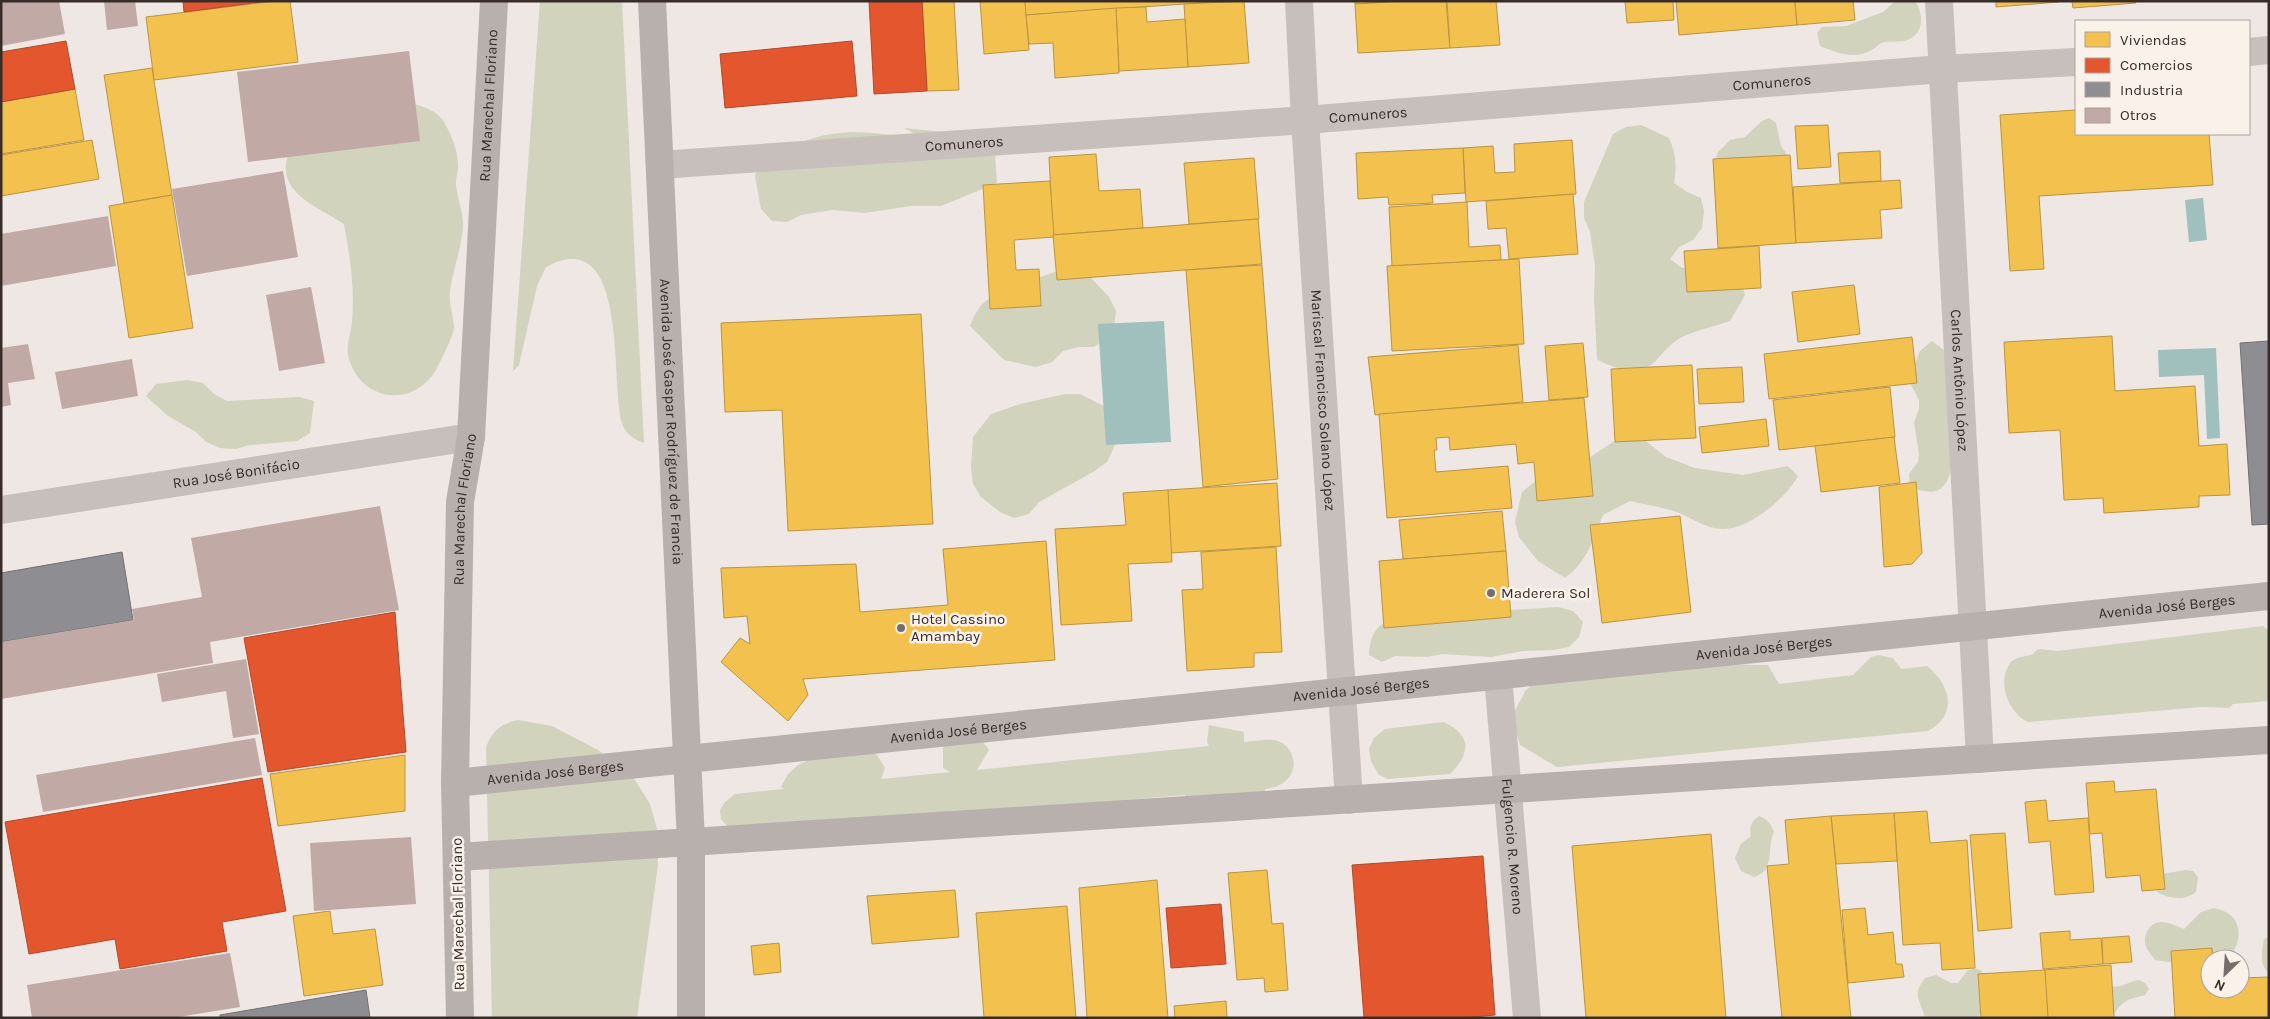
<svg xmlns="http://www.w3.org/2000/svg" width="2270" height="1019" viewBox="0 0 2270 1019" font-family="Karla,sans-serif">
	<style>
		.green { fill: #d1d3bd }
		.water { fill: #9fc0bc }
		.homes { fill: #f2c14e; stroke: #ba9443 }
		.shops { fill: #e4572e; stroke: #b04a2c }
		.industry { fill: #8d8d92; stroke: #747072 }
		.building { fill: #c1a9a5 }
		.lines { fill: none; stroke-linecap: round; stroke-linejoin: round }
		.minor { stroke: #c7bfbb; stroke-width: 28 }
		.secondary { stroke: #b8b0ac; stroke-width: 28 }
		.poi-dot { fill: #786d6a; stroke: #faf1ea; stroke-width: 2 }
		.labels { text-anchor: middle; stroke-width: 5; stroke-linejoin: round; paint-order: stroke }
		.street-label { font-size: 15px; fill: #382c29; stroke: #faf1ea }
		.poi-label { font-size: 15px; fill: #382c29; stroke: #faf1ea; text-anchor: start }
	</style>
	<rect width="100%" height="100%" fill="#eee7e3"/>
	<g class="green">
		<path d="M540,1H622L644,443C635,440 625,434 622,423C610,384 630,221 546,267L537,286L519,365L513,371Z"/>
		<path d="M1895,1H1915C1925,16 1924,36 1904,41C1898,42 1891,41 1885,42C1879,43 1877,47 1872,50C1855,60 1837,53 1820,46L1817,33L1822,27L1846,26L1883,12Z"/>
		<path d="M390,99C407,103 434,105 444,122C451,134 458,151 458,165C459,171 455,178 456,184C457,198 464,214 463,228C461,250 453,269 450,291C448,304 454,316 454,328C453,337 440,362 436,370C413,408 362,402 349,359C345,346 351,335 352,322C355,290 350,256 344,224C313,204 271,191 291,147Z"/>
		<polygon points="1769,118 1776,123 1781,146 1786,153 1788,161 1716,159 1718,152 1730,140 1745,137 1762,121"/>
		<path d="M1641,125L1669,138C1676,154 1677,166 1674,183L1687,192L1701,198L1704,211L1702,228L1693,240L1679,247L1670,259L1682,268L1712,267L1741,280L1745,295L1730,321C1715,326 1697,330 1682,337C1654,353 1656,379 1618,368C1610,365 1604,364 1597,359L1594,298L1595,265L1590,232L1584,218V202L1613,134L1626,127Z"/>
		<path d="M904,128L991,137L995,153L997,183L941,206H911L865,213L832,210L801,215L787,222L772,221L761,209L755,176L760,161C783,151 807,137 832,134C862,129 894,136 924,139Z"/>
		<path d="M1060,270L1089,276L1109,297L1116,311L1114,326L1106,338L1094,347H1079L1063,351L1052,362L1036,367L1004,360L970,326C974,316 978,307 987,300C1002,288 1040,278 1060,270Z"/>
		<path d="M1932,341L1949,354L1951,469C1945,495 1932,495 1910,487L1909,474L1918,462L1919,454L1914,423L1919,408V400L1908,379L1920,351Z"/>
		<polygon points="187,380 203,383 214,394 227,401 299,397 314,401 310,433 297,441 250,445 236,449 220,448 206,442 196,432 168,416 146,396 156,384"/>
		<polygon points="1065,394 1080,394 1108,408 1120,434 1107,462 1093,472 1039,502 1029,514 1014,518 1000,512 981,497 973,484 971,467 973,437 991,414 1020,404"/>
		<path d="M1628,436L1642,438L1666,457L1695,468L1743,475L1788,466L1798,476C1786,498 1749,530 1722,529C1705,528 1694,519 1679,513C1664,507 1646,505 1630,501L1603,515C1594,539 1586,563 1565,578L1538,561L1519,537L1515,522L1522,492L1533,483L1547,477L1561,476L1613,442Z"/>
		<path d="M1558,607L1573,611L1583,622L1579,637L1569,647L1553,650L1523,651L1491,657L1442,654L1427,657L1395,656L1382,662L1369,655C1370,636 1375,627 1391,618Z"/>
		<path d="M2263,626L2269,631L2268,701L2233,704L2229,708L2201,707L2028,722C2008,713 1996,681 2011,662C2017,656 2026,657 2033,654C2035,652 2036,650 2039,649L2058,651Z"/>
		<path d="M1878,655L1893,658L1901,669L1927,666C1951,685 1958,715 1928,731L1557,767L1520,745L1512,716L1526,690L1548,670L1644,664L1768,665L1779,684L1853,675L1871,657Z"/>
		<path d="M518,720L552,726L598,750L635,780L650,804L657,829L658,865L637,1018H492L486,747C493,730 500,724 518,720Z"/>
		<path d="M1443,722C1473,735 1470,754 1450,774L1388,779L1379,775L1371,761L1369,749L1374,738L1385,729Z"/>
		<path d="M1209,725L1244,732V742C1253,742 1263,739 1272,740C1299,742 1305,785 1265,789V811L1185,798V795L1126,800L1127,803L729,828L721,819L720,810L725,802L735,794L784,789L781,787L788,774L798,765L850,742L877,755L885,768L881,779L950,772L943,768V738L979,737L989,750L977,770L1209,746L1207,742Z"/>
		<path d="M1759,816C1768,819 1771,824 1774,832C1766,848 1776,871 1754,877L1741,871L1735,858L1741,844L1751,836C1749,827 1751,822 1759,816Z"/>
		<path d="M2185,870L2193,871L2198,877L2196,892C2185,901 2169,899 2157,892L2156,887L2162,874Z"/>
		<path d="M2214,908C2219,909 2225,911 2229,914C2244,924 2240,950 2226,959L2176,960L2169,962L2155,960C2152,955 2147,951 2146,946C2142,936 2150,922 2161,922C2169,922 2177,926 2184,929L2201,912Z"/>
		<path d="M2269,937V973C2259,965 2262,951 2264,939Z"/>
		<path d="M1975,968L1982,971L1983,974V1010L1978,1018H1925C1921,1000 1911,996 1925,978L1936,975L1951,983H1958L1967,971Z"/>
		<path d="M2139,980L2145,983L2149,989L2145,995C2129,999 2119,1001 2113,1018L2110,986C2122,989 2128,981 2139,980Z"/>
	</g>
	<g class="water">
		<polygon points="2203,198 2207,240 2189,242 2185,200"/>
		<polygon points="1164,321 1171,442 1106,445 1098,324"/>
		<polygon points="2216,348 2220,438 2207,439 2204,375 2159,377 2158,350"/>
	</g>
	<g class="homes">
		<polygon points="276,1 290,1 298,62 154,80 146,17"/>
		<polygon points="922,1 954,1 959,90 927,91"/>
		<polygon points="980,1 1025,1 1029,50 984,54"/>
		<polygon points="1025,1 1228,1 1026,15"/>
		<polygon points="1244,1 1249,63 1188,67 1184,4"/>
		<polygon points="1354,1 1405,1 1355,4"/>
		<polygon points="1405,1 1446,1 1450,48 1358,53 1355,4"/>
		<polygon points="1447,1 1496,1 1500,45 1450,48"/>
		<polygon points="1625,1 1673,1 1674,20 1627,23"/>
		<polygon points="1676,1 1795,1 1797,25 1679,35"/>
		<polygon points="1795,1 1853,1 1855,20 1797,25"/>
		<polygon points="1996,1 2059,1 2059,2 1996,7"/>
		<polygon points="2072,1 2135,1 2136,3 2073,8"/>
		<polygon points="1146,7 1147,22 1185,19 1188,67 1119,71 1116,8"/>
		<polygon points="1116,8 1119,73 1055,78 1053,43 1029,44 1026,15"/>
		<polygon points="152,68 172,195 124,203 104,75"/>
		<polygon points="75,89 84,140 1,154 1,102"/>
		<polygon points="2076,110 2076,134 2209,134 2213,185 2039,196 2044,269 2010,271 2000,115"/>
		<polygon points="1828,125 1831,167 1798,169 1795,126"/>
		<polygon points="92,140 99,179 1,196 1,155"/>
		<polygon points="1572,140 1576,194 1466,202 1463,148 1493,146 1495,173 1515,172 1514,144"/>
		<polygon points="1463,148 1465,193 1432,195 1433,203 1389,205 1388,197 1358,199 1356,153"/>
		<polygon points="1880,151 1881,181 1840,183 1838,153"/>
		<polygon points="1096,154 1099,191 1140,189 1143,228 1053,235 1049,157"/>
		<polygon points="1790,155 1796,243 1718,248 1713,159"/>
		<polygon points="1254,158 1259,219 1189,224 1184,163"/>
		<polygon points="1900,180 1902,208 1880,210 1882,238 1796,243 1793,187"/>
		<polygon points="1050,181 1054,237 1014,240 1016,270 1039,269 1041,306 990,309 983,185"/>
		<polygon points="1573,194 1578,254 1509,259 1506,228 1488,229 1486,201"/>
		<polygon points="172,195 193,328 129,338 109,206"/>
		<polygon points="1467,202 1469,247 1500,245 1501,260 1392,266 1389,207"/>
		<polygon points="1258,219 1262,264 1057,280 1053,235"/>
		<polygon points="1759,246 1761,288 1687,292 1684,251"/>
		<polygon points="1519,259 1524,344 1392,351 1387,266"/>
		<polygon points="1262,265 1278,479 1203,487 1186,270"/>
		<polygon points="1854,285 1860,334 1798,342 1792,292"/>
		<polygon points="921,314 933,524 788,531 782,410 725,412 721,323"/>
		<polygon points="2112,336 2115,391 2195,386 2199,446 2227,444 2230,495 2199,496 2199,507 2104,513 2103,498 2064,500 2060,430 2009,433 2004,342"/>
		<polygon points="1912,337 1917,383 1769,399 1764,354"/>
		<polygon points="1583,343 1588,397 1549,400 1545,346"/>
		<polygon points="1518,345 1523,402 1375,415 1368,357"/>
		<polygon points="1692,365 1696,438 1615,442 1611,369"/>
		<polygon points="1742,367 1744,402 1699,404 1697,369"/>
		<polygon points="1890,387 1895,437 1779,450 1773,400"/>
		<polygon points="1584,398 1593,496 1537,501 1534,462 1518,464 1516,444 1450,450 1449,437 1436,438 1437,450 1434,450 1436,472 1508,466 1512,508 1387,518 1379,414"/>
		<polygon points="1766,419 1769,446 1702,453 1699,427"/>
		<polygon points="1894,437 1900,483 1821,492 1815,446"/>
		<polygon points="1916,482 1922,553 1912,564 1884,567 1879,487"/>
		<polygon points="1277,483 1281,546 1171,553 1167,490"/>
		<polygon points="1168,490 1172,562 1128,564 1132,621 1061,625 1055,529 1126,525 1123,493"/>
		<polygon points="1502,511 1506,551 1403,559 1399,520"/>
		<polygon points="1680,516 1691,612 1602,623 1590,525"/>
		<polygon points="1046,541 1055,660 803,679 808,695 788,721 721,662 740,638 750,644 747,616 724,618 721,568 856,564 860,612 948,605 943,549"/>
		<polygon points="1276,547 1282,652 1254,653 1254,667 1187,671 1182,590 1203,589 1201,552"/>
		<polygon points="1506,551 1511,617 1384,628 1379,561"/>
		<polygon points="405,755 405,811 278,826 270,774"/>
		<polygon points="2114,781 2115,792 2156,789 2165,889 2142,891 2140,875 2106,878 2102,833 2090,834 2086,783"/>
		<polygon points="2046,800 2048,821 2088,818 2094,892 2055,895 2050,841 2029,843 2025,802"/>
		<polygon points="1927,811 1930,843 1967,840 1975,968 1942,970 1940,943 1903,945 1894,813"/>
		<polygon points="1894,813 1897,861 1836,864 1831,816"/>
		<polygon points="1831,816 1851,1018 1782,1018 1767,866 1789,864 1785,820"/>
		<polygon points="2005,833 2012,928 1978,931 1970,835"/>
		<polygon points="1711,834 1726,1018 1586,1018 1572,846"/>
		<polygon points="1267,870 1272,924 1283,923 1288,990 1265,992 1264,978 1237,980 1228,873"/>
		<polygon points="1157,880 1168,1018 1087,1018 1079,888"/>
		<polygon points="955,890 959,937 872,944 867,896"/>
		<polygon points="1067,906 1076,1018 984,1018 976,913"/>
		<polygon points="1865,908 1868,935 1893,932 1896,964 1902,964 1904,977 1848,983 1842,910"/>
		<polygon points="330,911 333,934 375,929 383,985 304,996 293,916"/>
		<polygon points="2070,931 2070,940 2101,938 2103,964 2043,969 2040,933"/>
		<polygon points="2129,936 2132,962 2103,964 2102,938"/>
		<polygon points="779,943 781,972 754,975 751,946"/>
		<polygon points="2212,948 2213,959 2210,959 2210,989 2240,989 2240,978 2269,977 2269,1018 2175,1018 2171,951"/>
		<polygon points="2111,965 2114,1018 2048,1018 2044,970"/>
		<polygon points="2045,970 2048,1018 1981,1018 1978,974"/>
		<polygon points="1226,1001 1227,1018 1175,1018 1174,1006"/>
	</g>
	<g class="shops">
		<polygon points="183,1 268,1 184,12"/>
		<polygon points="869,1 922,1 927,91 874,94"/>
		<polygon points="66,41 75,89 1,102 1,52"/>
		<polygon points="852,41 857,96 725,108 720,54"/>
		<polygon points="395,612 406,752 268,772 244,638"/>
		<polygon points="262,778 286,911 222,922 227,951 120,969 115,939 29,954 5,822"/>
		<polygon points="1483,856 1495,1015 1462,1018 1364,1018 1352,865"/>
		<polygon points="1221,904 1226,964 1171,968 1166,908"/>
	</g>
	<g class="industry">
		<polygon points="2269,341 2269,524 2252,525 2240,343"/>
		<polygon points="122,552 133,620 1,642 1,573"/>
		<polygon points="366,990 370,1018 220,1018 220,1015"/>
	</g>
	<g class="building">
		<polygon points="1,1 59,1 65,34 1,46"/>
		<polygon points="104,1 135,1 138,26 107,30"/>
		<polygon points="409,51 420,141 248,162 237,72"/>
		<polygon points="283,171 298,257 187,276 172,189"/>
		<polygon points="108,216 116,266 1,286 1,234"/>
		<polygon points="311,287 325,363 279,371 266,295"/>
		<polygon points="28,344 35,379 8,383 11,405 1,407 1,348"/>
		<polygon points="132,359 138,396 62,409 55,372"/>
		<polygon points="380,506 399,610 210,642 213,663 1,699 1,642 134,620 132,609 202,597 191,538"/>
		<polygon points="246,659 259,734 233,738 226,691 162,702 157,674"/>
		<polygon points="255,738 262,775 43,812 36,775"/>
		<polygon points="411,837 416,904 314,911 310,843"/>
		<polygon points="230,953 240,1007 172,1018 32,1018 27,985"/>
	</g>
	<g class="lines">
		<g class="minor">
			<path id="s1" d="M1299,1L1305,120L1349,800"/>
			<path id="s2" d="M1939,1L1980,759"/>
			<polyline points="2249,52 2269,50"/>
			<path id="s3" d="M660,165L1305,120L1942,69L2076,62"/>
			<path id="s4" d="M1,510L471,437"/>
			<path id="s5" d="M1498,676L1527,1018"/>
		</g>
		<g class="secondary">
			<path id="s6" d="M652,1L691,842V1018"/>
			<path id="s7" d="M455,783L2269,596"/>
			<polyline points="458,857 2269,740"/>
			<path id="s8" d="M460,1018L455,783L460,502L471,437L494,1"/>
		</g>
	</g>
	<g class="poi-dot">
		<circle cx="1491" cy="593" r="5"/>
		<circle cx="901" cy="628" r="5"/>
	</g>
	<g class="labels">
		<g class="street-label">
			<text dy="5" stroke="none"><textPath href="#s3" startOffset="1115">Comuneros</textPath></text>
			<text dy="5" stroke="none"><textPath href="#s8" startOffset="914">Rua Marechal Floriano</textPath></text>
			<text dy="5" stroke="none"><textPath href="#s3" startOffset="710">Comuneros</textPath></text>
			<text dy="5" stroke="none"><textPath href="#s3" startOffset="305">Comuneros</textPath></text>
			<text dy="5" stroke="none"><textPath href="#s2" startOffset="380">Carlos Antônio López</textPath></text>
			<text dy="5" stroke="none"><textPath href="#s1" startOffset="400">Mariscal Francisco Solano López</textPath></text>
			<text dy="5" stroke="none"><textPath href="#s6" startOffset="421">Avenida José Gaspar Rodríguez de Francia</textPath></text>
			<text dy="5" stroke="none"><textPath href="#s4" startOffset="238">Rua José Bonifácio</textPath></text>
			<text dy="5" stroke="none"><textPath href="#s8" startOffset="509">Rua Marechal Floriano</textPath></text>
			<text dy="5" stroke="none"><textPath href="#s7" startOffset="1721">Avenida José Berges</textPath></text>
			<text dy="5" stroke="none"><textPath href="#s7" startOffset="1316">Avenida José Berges</textPath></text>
			<text dy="5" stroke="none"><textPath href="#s7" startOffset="911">Avenida José Berges</textPath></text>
			<text dy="5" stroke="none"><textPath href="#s7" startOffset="506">Avenida José Berges</textPath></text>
			<text dy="5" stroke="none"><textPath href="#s7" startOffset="101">Avenida José Berges</textPath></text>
			<text dy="5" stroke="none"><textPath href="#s5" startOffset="171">Fulgencio R. Moreno</textPath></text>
			<text transform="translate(458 914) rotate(-91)" y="5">Rua Marechal Floriano</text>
		</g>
		<g class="poi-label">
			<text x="1501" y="598">Maderera Sol</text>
			<text x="911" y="624">Hotel Cassino<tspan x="911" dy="17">Amambay</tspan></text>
		</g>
	</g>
	<rect width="2270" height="1019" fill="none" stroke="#382c29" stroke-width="5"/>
	<rect x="2075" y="20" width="175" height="115" fill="#faf1ea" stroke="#aca29d"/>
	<rect x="2085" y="32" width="25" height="15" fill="#f2c14e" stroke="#aca29d"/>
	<text x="2120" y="45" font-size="15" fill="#382c29">Viviendas</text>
	<rect x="2085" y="58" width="25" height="15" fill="#e4572e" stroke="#aca29d"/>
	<text x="2120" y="70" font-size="15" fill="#382c29">Comercios</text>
	<rect x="2085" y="82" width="25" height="15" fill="#8d8d92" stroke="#aca29d"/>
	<text x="2120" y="95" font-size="15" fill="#382c29">Industria</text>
	<rect x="2085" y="108" width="25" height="15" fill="#c1a9a5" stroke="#aca29d"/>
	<text x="2120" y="120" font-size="15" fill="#382c29">Otros</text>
	<g transform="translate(2225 974) rotate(205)"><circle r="24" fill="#faf1ea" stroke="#aca29d"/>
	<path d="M0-4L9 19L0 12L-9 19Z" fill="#786d6a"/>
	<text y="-8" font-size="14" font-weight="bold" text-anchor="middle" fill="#382c29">N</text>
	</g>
</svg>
